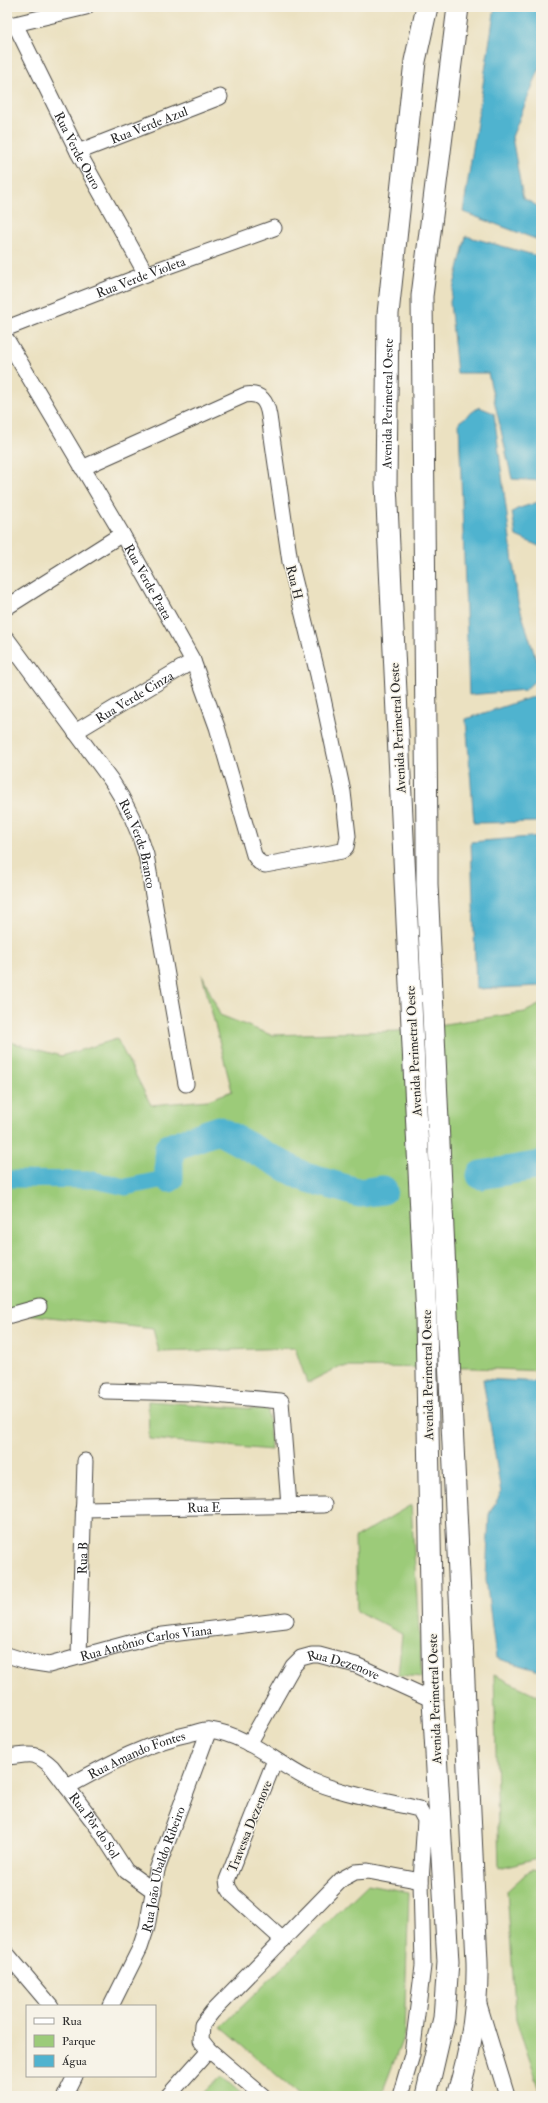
<svg xmlns="http://www.w3.org/2000/svg" width="548" height="2103" viewBox="0 0 548 2103" font-family="'IM FELL Double Pica',serif">
	<style>
		.green { fill: #9ccb79; stroke: #647b52 }
		.water { fill: #50b3cf; stroke: #3e6f7d }
		.lines { fill: none; stroke-linecap: round; stroke-linejoin: round }
		.canal { stroke: #50b3cf; stroke-width: 17 }
		.river { stroke: #50b3cf; stroke-width: 29 }
		.street-casing { stroke: #484642; stroke-width: 17 }
		.secondary-casing { stroke: #484642; stroke-width: 23 }
		.street { stroke: #fff; stroke-width: 15 }
		.secondary { stroke: #fff; stroke-width: 21 }
		.labels { text-anchor: middle; stroke-width: 3; stroke-linejoin: round; paint-order: stroke }
		.street-label { font-size: 13px; fill: #2b2b2b; stroke: #f7f3e8 }
	</style>
	<rect width="100%" height="100%" fill="#f7f3e8"/>
	<filter id="ink" filterUnits="userSpaceOnUse"><feTurbulence type="fractalNoise" baseFrequency=".025" numOctaves="2"/><feDisplacementMap in="SourceGraphic" scale="8" xChannelSelector="R" yChannelSelector="G"/><feConvolveMatrix kernelMatrix="1 2 1 2 8 2 1 2 1" color-interpolation-filters="sRGB"/></filter>
	<filter id="wash" filterUnits="userSpaceOnUse"><feTurbulence type="fractalNoise" baseFrequency=".012" numOctaves="4" result="noise"/><feDisplacementMap in="SourceGraphic" scale="16" xChannelSelector="R" yChannelSelector="G"/><feGaussianBlur stdDeviation="0.9" result="paint"/><feColorMatrix in="noise" values="0 0 0 0 0 0 0 0 0 0 0 0 0 0 0 0 0 1.4 0 .05"/><feComposite in="paint" operator="in"/></filter>
	<g filter="url(#wash)">
		<rect width="100%" height="100%" fill="#ebe1c1"/>
		<g class="green">
			<polygon points="202,974 220,1015 271,1035 398,1031 525,1012 541,1004 541,1371 474,1368 339,1367 307,1383 295,1348 159,1352 153,1329 7,1312 7,1041 61,1056 117,1039 151,1105 208,1100 232,1091"/>
			<polygon points="148,1401 268,1410 271,1450 149,1439"/>
			<polygon points="411,1505 422,1677 398,1675 402,1634 357,1611 355,1538"/>
			<polygon points="494,1675 541,1697 541,1857 499,1868"/>
			<polygon points="531,1869 541,1870 541,2093 516,2020 507,1891"/>
			<polygon points="368,1884 409,1892 404,2035 381,2096 301,2096 221,2027"/>
			<polygon points="221,2076 244,2096 200,2096"/>
		</g>
		<g class="water">
			<polygon points="495,7 541,7 541,65 512,137 523,198 541,208 541,241 463,212"/>
			<polygon points="466,236 541,257 541,481 512,479 488,373 457,373 450,302"/>
			<polygon points="479,407 494,413 518,602 541,675 525,690 469,695 459,422"/>
			<polygon points="541,501 541,547 516,536 512,512 517,509"/>
			<polygon points="541,694 541,822 474,823 466,719"/>
			<polygon points="541,836 541,986 476,989 471,842"/>
			<polygon points="483,1379 541,1382 541,1673 539,1671 496,1658 486,1579 489,1514 501,1493"/>
		</g>
		<g class="lines">
			<polyline class="canal" points="7,1179 94,1180 126,1187 169,1178"/>
			<g class="river">
				<polyline points="481,1175 541,1165"/>
				<polyline points="169,1178 169,1148 218,1130 305,1177 360,1193 383,1190"/>
			</g>
		</g>
	</g>
	<g filter="url(#ink)">
		<g class="lines">
			<defs>
				<g id="street">
					<path id="s1" d="M15,24L78,152L146,274"/>
					<polyline points="7,28 15,24 86,7"/>
					<path id="s2" d="M78,152L220,97"/>
					<path id="s3" d="M7,328L146,274L274,228"/>
					<path id="s4" d="M7,340L122,534L193,661L217,727L254,855L259,862L265,865L342,851L346,847L348,836L343,792L318,675L290,562L269,416C267,402 261,392 245,395L82,468"/>
					<polyline points="7,607 122,534"/>
					<path id="s5" d="M7,639L111,780C127,804 138,828 146,855L186,1084"/>
					<path id="s6" d="M75,732L193,661"/>
					<polyline points="7,1316 39,1307"/>
					<polyline points="105,1391 191,1393 281,1401 289,1506"/>
					<path id="s7" d="M83,1509L324,1505"/>
					<path id="s8" d="M7,1655L29,1662L49,1665L155,1636L286,1620"/>
					<path id="s9" d="M79,1656L85,1461"/>
					<path id="s10" d="M249,1744L293,1666L301,1658L312,1655H319L356,1665L433,1700"/>
					<path id="s11" d="M7,1757C30,1755 34,1750 52,1767L99,1829L126,1871L154,1891"/>
					<polyline points="275,1760 227,1880 228,1887 233,1895 283,1940"/>
					<path id="s12" d="M67,1787C107,1765 148,1742 193,1733C198,1732 205,1729 210,1730C247,1735 276,1763 308,1779C337,1793 386,1801 419,1809L425,1820L421,1881L423,1966L412,2055L400,2096"/>
					<polyline points="7,1954 51,2006"/>
					<polyline points="478,2001 507,2096"/>
					<path id="s13" d="M111,2006L140,1948L147,1927L157,1870L209,1730"/>
					<polyline points="65,2096 75,2076"/>
					<polyline points="168,2096 209,2050"/>
					<polyline points="263,2096 209,2050 201,2040 202,2025 212,2012 342,1879 355,1872 368,1871 421,1881"/>
				</g>
				<g id="secondary">
					<path id="s14" d="M426,2096L444,2018L448,1962L433,1700L426,1317L386,484L388,314L415,61L427,7"/>
					<path d="M457,2096C471,2051 478,2009 477,1962L427,884V841L422,296L458,7"/>
				</g>
			</defs>
			<use href="#street" class="street-casing"/>
			<use href="#secondary" class="secondary-casing"/>
			<use href="#street" class="street"/>
			<use href="#secondary" class="secondary"/>
		</g>
	</g>
	<g class="labels">
		<g class="street-label">
			<text dy="5" stroke="none"><textPath href="#s2" startOffset="76">Rua Verde Azul</textPath></text>
			<text dy="5" stroke="none"><textPath href="#s1" startOffset="141">Rua Verde Ouro</textPath></text>
			<text dy="5" stroke="none"><textPath href="#s3" startOffset="143">Rua Verde Violeta</textPath></text>
			<text dy="5" stroke="none"><textPath href="#s14" startOffset="1696">Avenida Perimetral Oeste</textPath></text>
			<text dy="5" stroke="none"><textPath href="#s4" startOffset="280">Rua Verde Prata</textPath></text>
			<text transform="translate(295 582) rotate(76)" y="5">Rua H</text>
			<text dy="5" stroke="none"><textPath href="#s6" startOffset="69">Rua Verde Cinza</textPath></text>
			<text transform="translate(397 728) rotate(-93)" y="5">Avenida Perimetral Oeste</text>
			<text dy="5" stroke="none"><textPath href="#s5" startOffset="245">Rua Verde Branco</textPath></text>
			<text transform="translate(413 1051) rotate(-93)" y="5">Avenida Perimetral Oeste</text>
			<text transform="translate(427 1375) rotate(-91)" y="5">Avenida Perimetral Oeste</text>
			<text dy="5" stroke="none"><textPath href="#s7" startOffset="121">Rua E</textPath></text>
			<text dy="5" stroke="none"><textPath href="#s9" startOffset="98">Rua B</textPath></text>
			<text dy="5" stroke="none"><textPath href="#s8" startOffset="143">Rua Antônio Carlos Viana</textPath></text>
			<text dy="5" stroke="none"><textPath href="#s10" startOffset="145">Rua Dezenove</textPath></text>
			<text transform="translate(434 1699) rotate(-92)" y="5">Avenida Perimetral Oeste</text>
			<text dy="5" stroke="none"><textPath href="#s12" startOffset="77">Rua Amando Fontes</textPath></text>
			<text dy="5" stroke="none"><textPath href="#s11" startOffset="121">Rua Pôr do Sol</textPath></text>
			<text transform="translate(249 1826) rotate(-68)" y="5">Travessa Dezenove</text>
			<text dy="5" stroke="none"><textPath href="#s13" startOffset="147">Rua João Ubaldo Ribeiro</textPath></text>
		</g>
	</g>
	<rect width="548" height="2103" fill="none" stroke="#f7f3e8" stroke-width="24"/>
	<rect x="26" y="2005" width="130" height="72" fill="#f7f3e8" stroke="#a5a39c"/>
	<rect x="34" y="2018" width="20" height="6" fill="#ffffff" stroke="#a5a39c"/>
	<text x="62" y="2025" font-size="12" fill="#2b2b2b">Rua</text>
	<rect x="34" y="2035" width="20" height="12" fill="#9ccb79" stroke="#a5a39c"/>
	<text x="62" y="2045" font-size="12" fill="#2b2b2b">Parque</text>
	<rect x="34" y="2055" width="20" height="12" fill="#50b3cf" stroke="#a5a39c"/>
	<text x="62" y="2065" font-size="12" fill="#2b2b2b">Água</text>
</svg>
